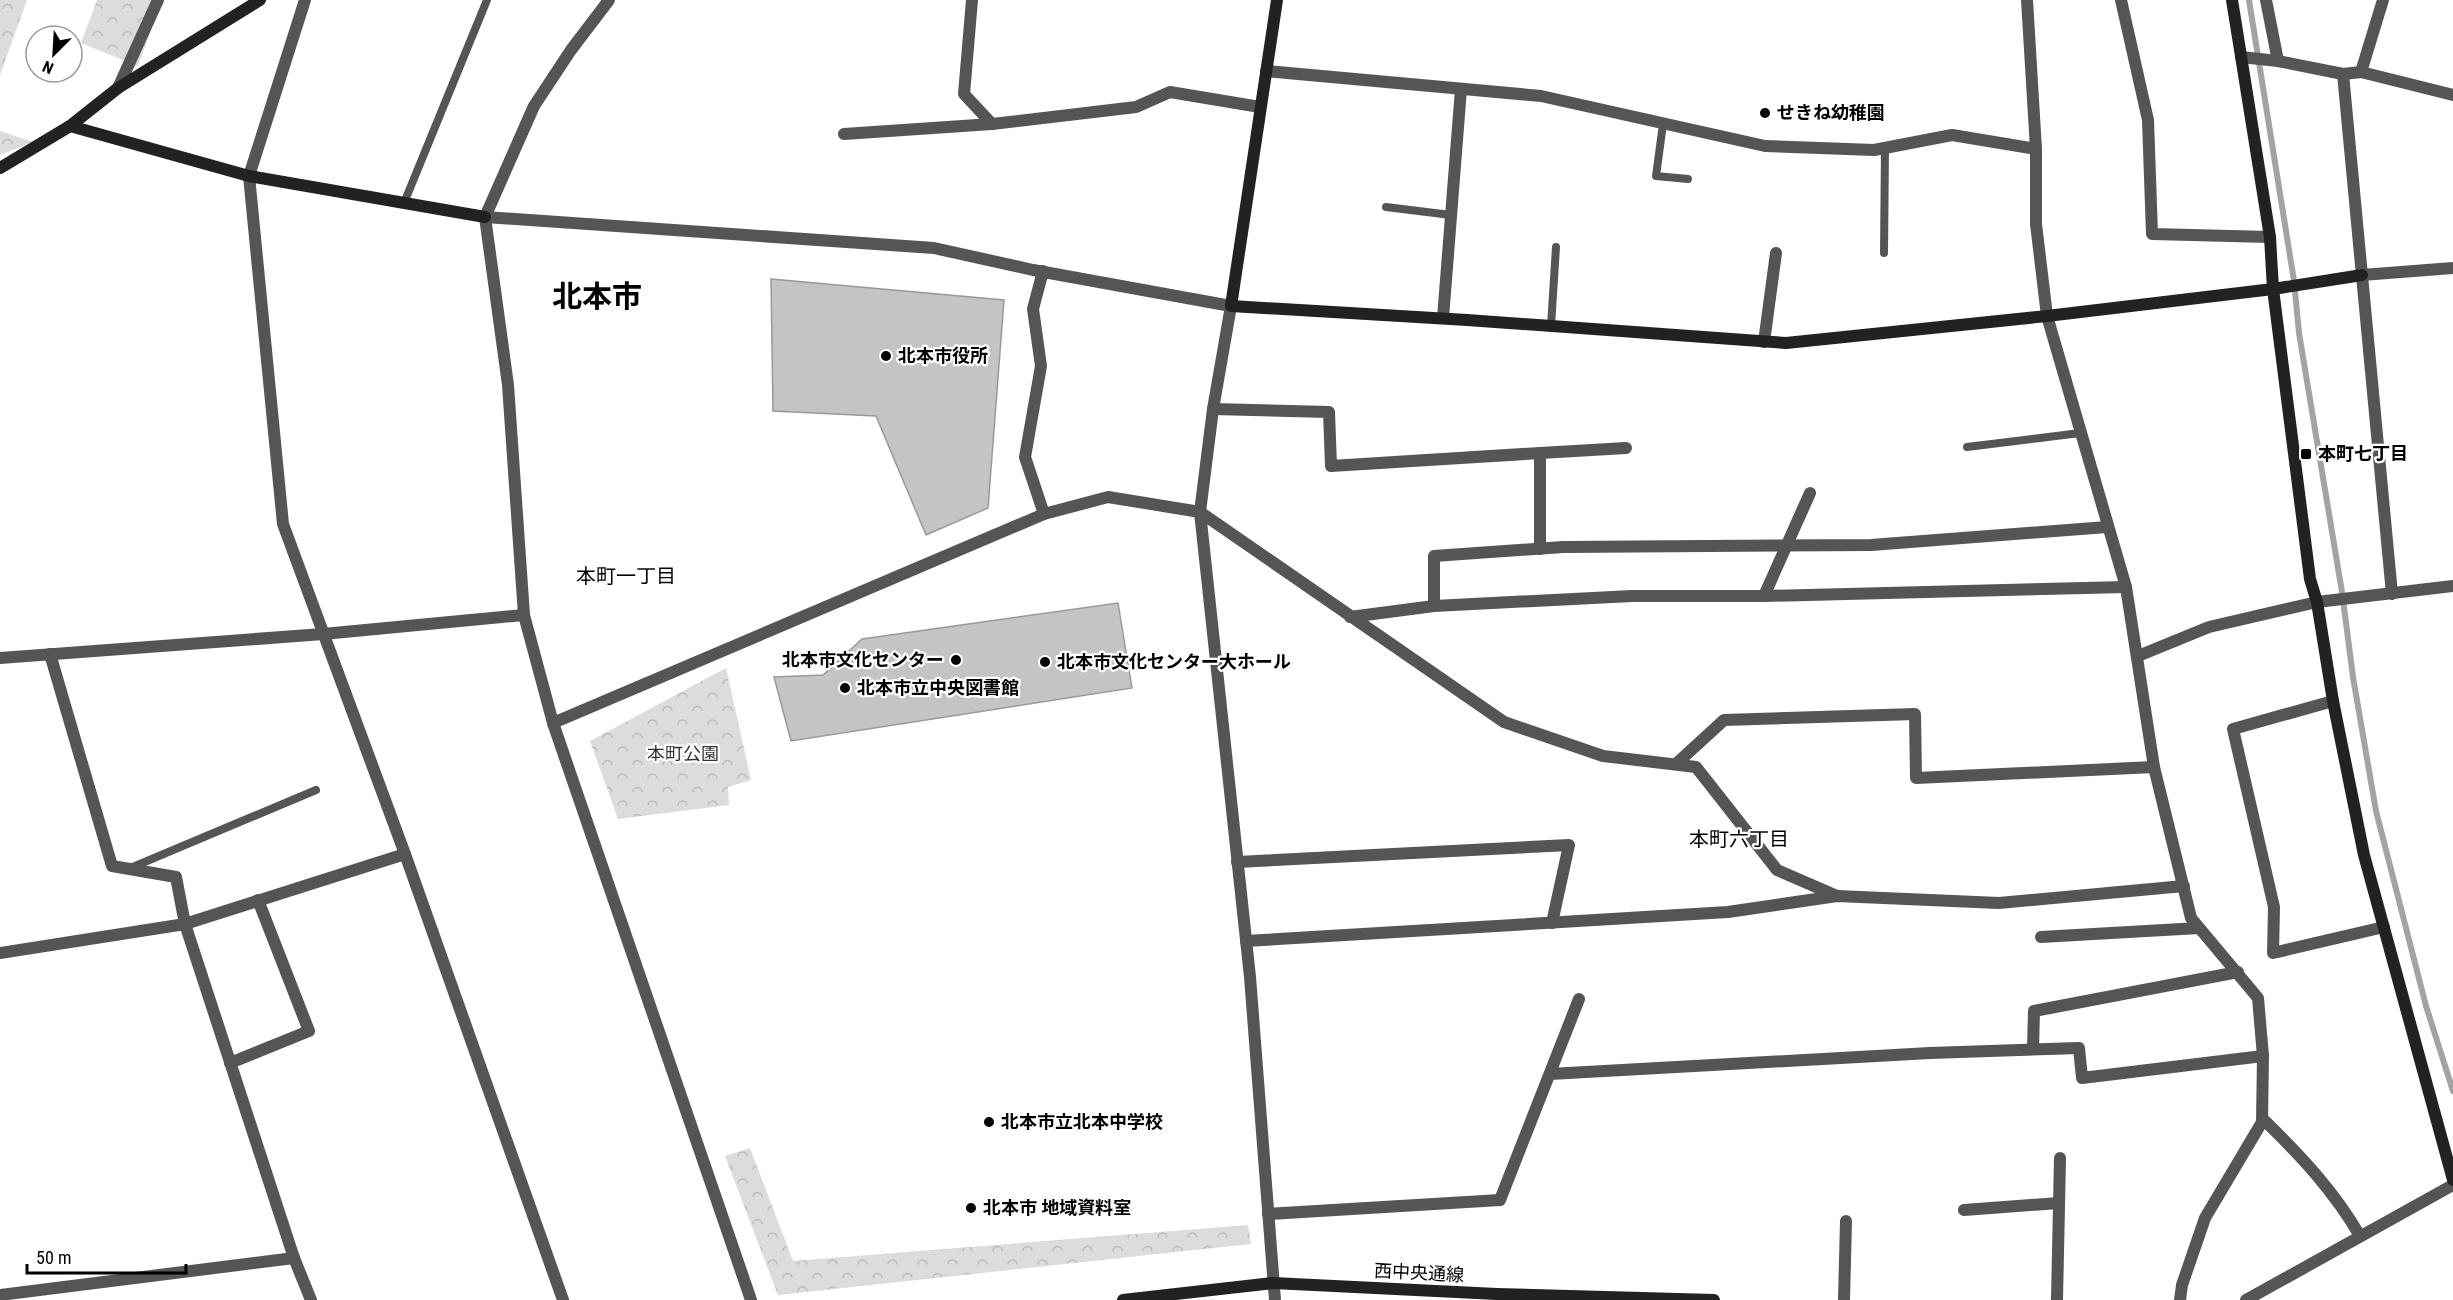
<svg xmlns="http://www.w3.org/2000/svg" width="2453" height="1300" viewBox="0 0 2453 1300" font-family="'Roboto Condensed','Noto Sans JP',sans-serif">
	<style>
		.forest { fill: url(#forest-crowns) }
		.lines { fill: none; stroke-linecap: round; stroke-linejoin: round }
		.stream { stroke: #a3a3a3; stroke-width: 6 }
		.building { fill: #c4c4c4; stroke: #999; stroke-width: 1.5 }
		.lane { stroke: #555; stroke-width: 8 }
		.street { stroke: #555; stroke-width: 12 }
		.secondary { stroke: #222; stroke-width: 12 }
		.poi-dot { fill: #000; stroke: #fff; stroke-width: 2 }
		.labels { text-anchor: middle; stroke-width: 4.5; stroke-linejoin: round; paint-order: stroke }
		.poi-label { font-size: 18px; font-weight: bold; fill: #000; stroke: #fff; text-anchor: start }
		.park-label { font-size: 18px; fill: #333; stroke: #fff }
		.street-label { font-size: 18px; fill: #000; stroke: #fff }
		.neighbourhood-label { font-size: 20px; fill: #000; stroke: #fff }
		.town-label { font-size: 30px; font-weight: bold; fill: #000; stroke: #fff }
	</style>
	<defs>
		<pattern id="forest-crowns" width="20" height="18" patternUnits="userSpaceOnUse" patternTransform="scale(1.5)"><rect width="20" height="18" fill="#dcdcdc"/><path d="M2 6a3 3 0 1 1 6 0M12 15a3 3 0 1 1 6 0" fill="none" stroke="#bbb"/></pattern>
	</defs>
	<rect width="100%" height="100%" fill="#fff"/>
	<g class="forest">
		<polygon points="0,0 27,0 0,75"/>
		<polygon points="97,0 162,0 138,66 81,43"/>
		<polygon points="0,131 33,142 0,155"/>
		<polygon points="726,668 751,780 728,787 729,805 618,819 590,741"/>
		<polygon points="750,1148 793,1261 1248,1225 1251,1244 778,1295 725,1156"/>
	</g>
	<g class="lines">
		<polyline class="stream" points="2249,0 2294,281 2299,333 2342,592 2353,677 2376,811 2426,1006 2453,1091"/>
	</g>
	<g class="building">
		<polygon points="771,279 1004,300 988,508 926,535 876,416 773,411"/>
		<polygon points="1118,603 1132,688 791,741 774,677 823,675 862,639"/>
	</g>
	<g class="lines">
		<g class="lane">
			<polyline points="1663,124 1656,176 1688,179"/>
			<polyline points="404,203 487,0"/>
			<polyline points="1386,207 1451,215"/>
			<polyline points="1884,253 1885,148"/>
			<polyline points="1551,326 1556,247"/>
			<polyline points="1967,447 2080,433"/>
			<polyline points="128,869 316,790"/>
		</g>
		<g class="street">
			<polyline points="305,0 249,176 283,524 405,854 563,1300"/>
			<polyline points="609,0 571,50 534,106 485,217 508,385 524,615 553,723 751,1300"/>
			<polyline points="972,0 964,94 992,124"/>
			<polyline points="2027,0 2036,149 2036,224 2047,316 2126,587 2154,767 2191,918 2258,998 2263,1056 2262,1122 2205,1218 2182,1285 2180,1300"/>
			<polyline points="2121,0 2148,120 2152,234 2270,237"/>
			<polyline points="2266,0 2278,61"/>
			<polyline points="2241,57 2278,61 2343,74 2361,72 2453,95"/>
			<polyline points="1266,71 1541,96 1765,146 1874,150 1952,135 2036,149"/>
			<polyline points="2361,72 2383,0"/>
			<polyline points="2343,74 2392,594"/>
			<polyline points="118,88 158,0"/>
			<polyline points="844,134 992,124 1136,107 1170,92 1260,107"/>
			<polyline points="485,217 934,248 1033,270 1231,306 1213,409 1200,512 1250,977 1275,1300"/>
			<polyline points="1043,271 1033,309 1041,366 1025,457 1044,514"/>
			<polyline points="2362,275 2453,268"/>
			<polyline points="1443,318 1461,89"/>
			<polyline points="1764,342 1776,253"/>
			<polyline points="1213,409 1329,412 1331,466 1540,453"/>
			<polyline points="1540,549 1540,453 1626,448"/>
			<polyline points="1764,596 1810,493"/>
			<polyline points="1434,606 1434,556 1563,547 1871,545 2107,527"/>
			<polyline points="1350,617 1434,606 1632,596 1764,596 2126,587"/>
			<polyline points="50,654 112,866 176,877 185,924 294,1258 311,1300"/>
			<polyline points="2138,656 2209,627 2317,602 2453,586"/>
			<polyline points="0,658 323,634 524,615"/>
			<polyline points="2333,701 2233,729 2274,907 2273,953 2384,927"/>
			<polyline points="553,723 1044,514 1108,497 1200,512 1504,722 1603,756 1696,767 1777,870 1837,896"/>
			<polyline points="1676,764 1724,720 1915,714 1916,778 2154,767"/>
			<polyline points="1237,862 1569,845 1552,923"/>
			<polyline points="2041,937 2199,928"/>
			<polyline points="1246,941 1728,912 1837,896 1999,903 2184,886"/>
			<polyline points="0,953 185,924 405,854"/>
			<polyline points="2033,1049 2034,1011 2238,972"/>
			<polyline points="230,1063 309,1031 258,900"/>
			<polyline points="1550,1074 1930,1053 2079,1048 2082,1078 2263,1056"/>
			<path d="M2263,1119C2300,1155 2334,1191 2360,1236"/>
			<polyline points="1964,1210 2059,1203"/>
			<polyline points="1268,1214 1500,1200 1579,999"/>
			<polyline points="0,1295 294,1258"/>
			<polyline points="1844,1300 1846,1221"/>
			<polyline points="2057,1300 2060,1158"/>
			<polyline points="2246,1300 2453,1185"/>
		</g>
		<g class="secondary">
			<polyline points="1277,0 1231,306 1467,320 1786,343 2047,316 2273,289 2362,275"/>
			<polyline points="2232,0 2270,237 2273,289 2310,579 2317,602 2333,701 2364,855 2453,1180"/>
			<polyline points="70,126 249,176 485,217"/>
			<polyline points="0,168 70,126 118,88 260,0"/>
			<polyline points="1123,1300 1273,1283 1497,1294 1714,1300"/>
		</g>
	</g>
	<g class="poi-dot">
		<circle cx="1765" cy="113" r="6"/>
		<circle cx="886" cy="356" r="6"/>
		<rect x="2300" y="448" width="12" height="12" rx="3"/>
		<circle cx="956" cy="660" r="6"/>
		<circle cx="1045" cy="662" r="6"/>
		<circle cx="845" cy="688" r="6"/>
		<circle cx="989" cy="1122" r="6"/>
		<circle cx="971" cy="1208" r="6"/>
	</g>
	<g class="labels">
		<g class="poi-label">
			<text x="1777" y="119">せきね幼稚園</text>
			<text x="898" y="362">北本市役所</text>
			<text x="2318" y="460">本町七丁目</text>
			<text x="944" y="666" text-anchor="end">北本市文化センター</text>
			<text x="1057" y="668">北本市文化センター大ホール</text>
			<text x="857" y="694">北本市立中央図書館</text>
			<text x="1001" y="1128">北本市立北本中学校</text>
			<text x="983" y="1214">北本市 地域資料室</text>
		</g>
		<g class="park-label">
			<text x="683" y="760">本町公園</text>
		</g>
		<g class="street-label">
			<text transform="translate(1419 1273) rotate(3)" y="6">西中央通線</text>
		</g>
		<g class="neighbourhood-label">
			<text x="626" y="583">本町一丁目</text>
			<text x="1739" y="846">本町六丁目</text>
		</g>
		<g class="town-label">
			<text x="597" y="307">北本市</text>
		</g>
	</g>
	<g transform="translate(54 54) rotate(204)"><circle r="28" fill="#ffffff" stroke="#999999" stroke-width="1.5"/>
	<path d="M0-4.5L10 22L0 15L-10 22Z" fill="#000000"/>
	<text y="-9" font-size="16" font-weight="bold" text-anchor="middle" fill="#000000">N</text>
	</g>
	<path d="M27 1264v9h159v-9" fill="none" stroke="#000000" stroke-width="3"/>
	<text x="36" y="1264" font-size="18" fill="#000000" stroke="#ffffff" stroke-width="4.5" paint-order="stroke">50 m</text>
</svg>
